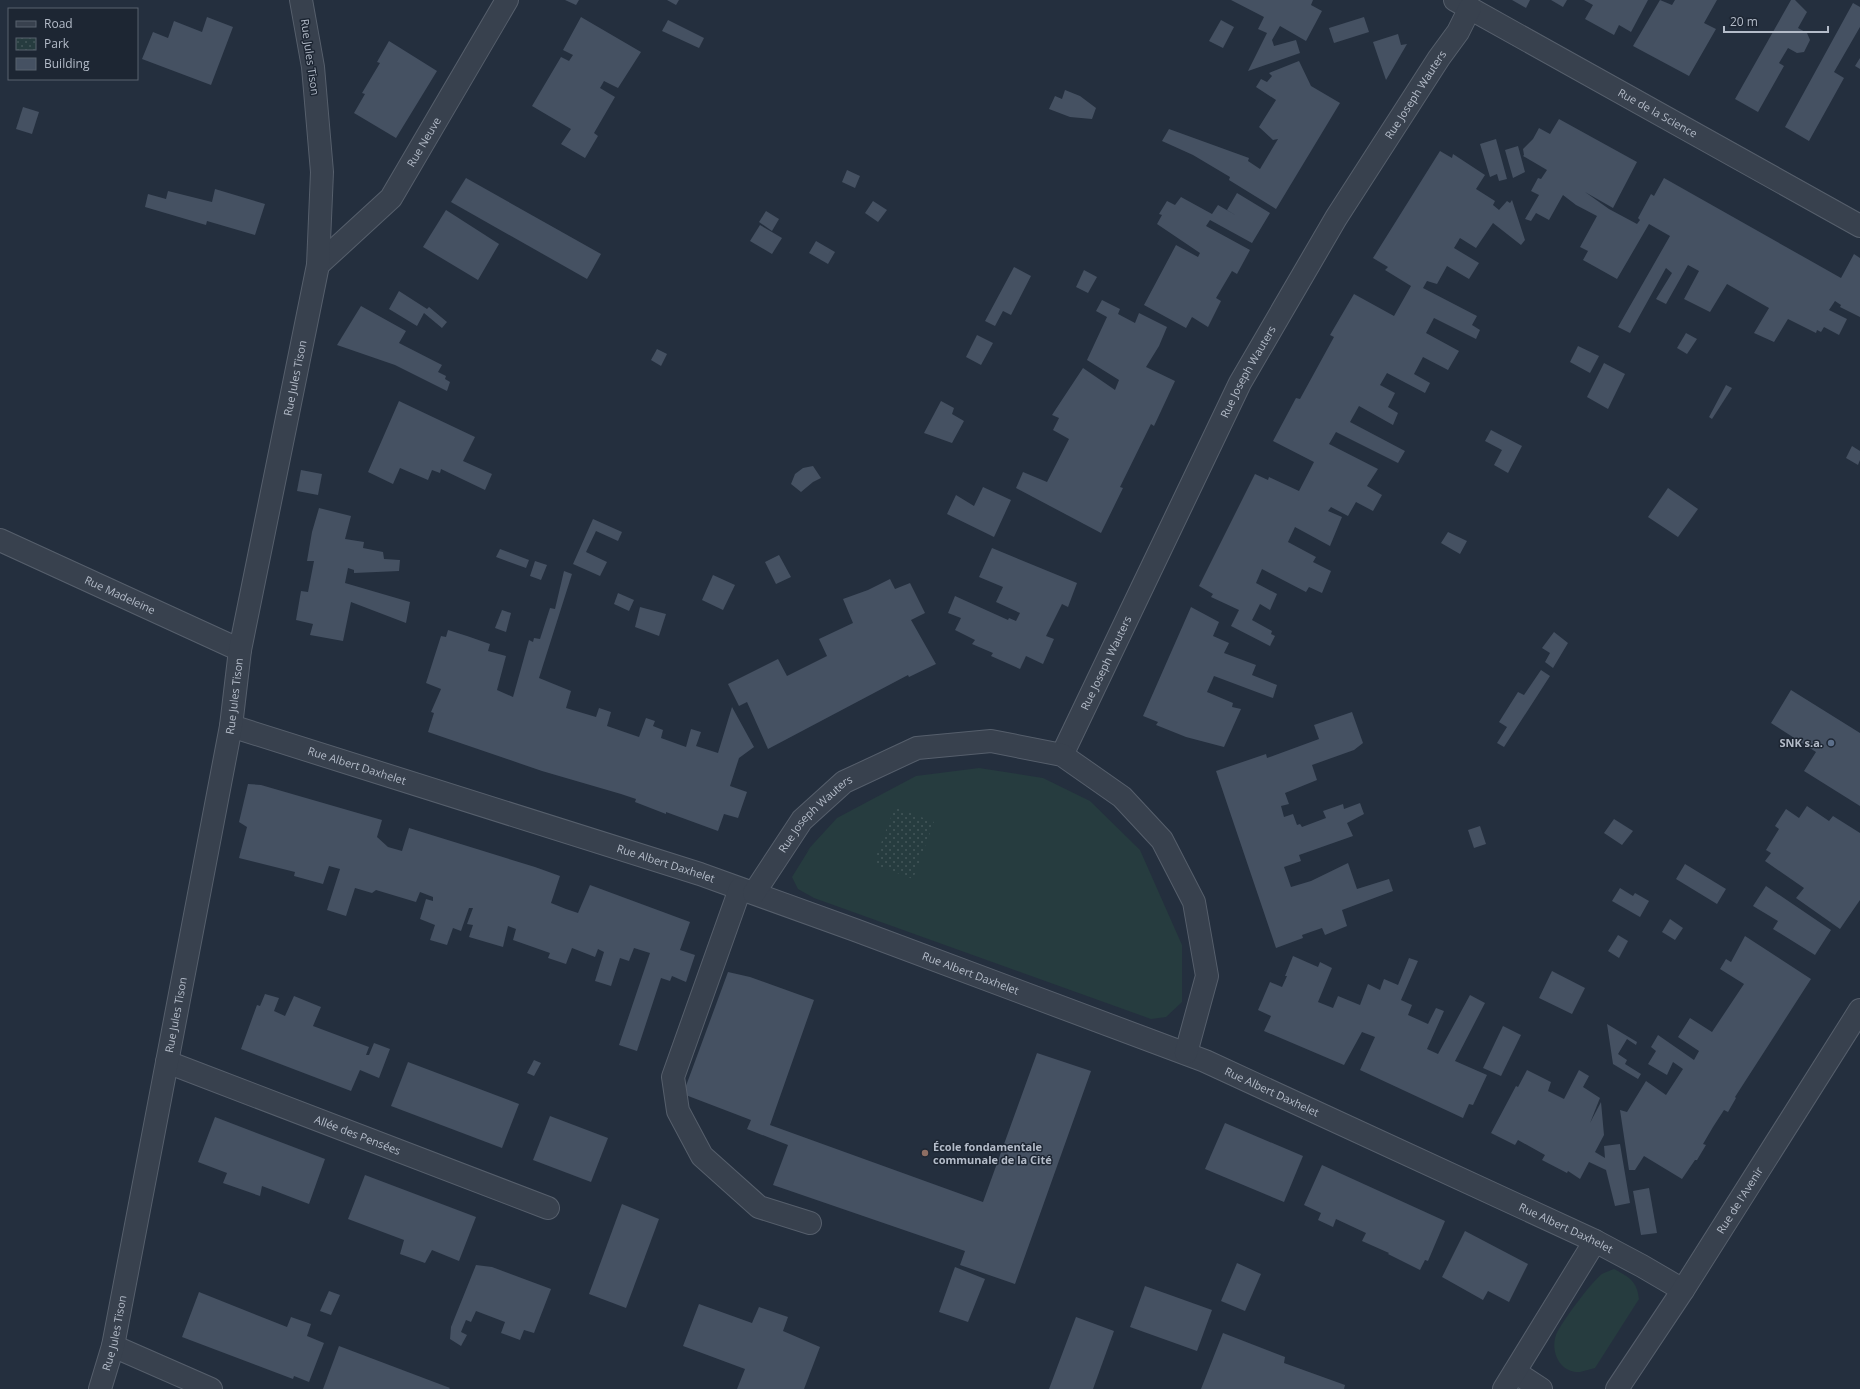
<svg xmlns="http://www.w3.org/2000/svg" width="1860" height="1389" viewBox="0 0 1860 1389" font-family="'Open Sans',sans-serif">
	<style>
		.grass { fill: #263c3f }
		.park { fill: url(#park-dots) }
		.building { fill: #455162 }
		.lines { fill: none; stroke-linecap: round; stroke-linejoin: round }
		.minor-casing { stroke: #565f6c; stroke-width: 24 }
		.minor { stroke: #38414e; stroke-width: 22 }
		.service-dot { fill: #5c6f8a; stroke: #1d2633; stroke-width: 1.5 }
		.education-dot { fill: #8d6e63; stroke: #1d2633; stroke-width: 1.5 }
		.labels { text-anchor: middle; stroke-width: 3; stroke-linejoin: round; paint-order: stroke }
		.street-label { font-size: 11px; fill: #b4bcc9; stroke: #1d2633 }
		.poi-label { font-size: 11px; font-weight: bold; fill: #b4bcc9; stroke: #1d2633; text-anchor: end }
	</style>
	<defs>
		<pattern id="park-dots" width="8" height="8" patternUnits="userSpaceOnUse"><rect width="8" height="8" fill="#263c3f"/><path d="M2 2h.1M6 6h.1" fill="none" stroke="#435659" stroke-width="1.8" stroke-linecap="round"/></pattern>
	</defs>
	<rect width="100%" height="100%" fill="#242f3e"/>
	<g class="grass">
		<polygon points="979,768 1043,778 1090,801 1140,850 1182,945 1182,1002 1166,1017 1151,1019 814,898 798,889 792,877 810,848 804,854 837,818 916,776"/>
		<path d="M1614,1269C1629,1277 1637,1281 1639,1299L1595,1368C1590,1369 1585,1371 1580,1372C1560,1373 1550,1352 1556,1335C1560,1324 1593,1280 1602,1274C1605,1272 1610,1271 1614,1269Z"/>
	</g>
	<polygon class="park" points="895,807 934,822 913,879 873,864"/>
	<g class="building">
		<polygon points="565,0 579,0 576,5"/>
		<polygon points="667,0 679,0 676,5"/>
		<polygon points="1231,0 1313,0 1311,5 1322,11 1306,41 1280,26 1272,40 1274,46 1296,40 1300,53 1248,71 1267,33 1258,29 1264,17"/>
		<polygon points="1512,0 1530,0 1526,8"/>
		<polygon points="1551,0 1567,0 1563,7"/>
		<polygon points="1584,0 1648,0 1631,32 1619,25 1614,35 1585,19 1593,5"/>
		<polygon points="1660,0 1672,5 1675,0 1717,0 1704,23 1716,29 1689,76 1633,46"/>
		<polygon points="1791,0 1795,0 1807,12 1798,28 1807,33 1810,40 1804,52 1797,53 1788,48 1779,63 1784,66 1758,112 1735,99"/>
		<polygon points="1853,3 1860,7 1860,27 1834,72 1844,78 1809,141 1785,127"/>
		<polygon points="207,17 233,27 211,85 142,59 153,32 168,38 174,21 202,32"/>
		<polygon points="581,17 641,52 618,88 604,81 600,88 615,97 594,133 598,136 585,158 561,144 571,129 532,106 561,57 569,61 573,55 563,50"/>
		<polygon points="1364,17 1369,32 1334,43 1329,28"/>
		<polygon points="668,20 704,38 699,48 662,31"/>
		<polygon points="1221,20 1234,27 1223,48 1209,41"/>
		<polygon points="1398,34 1401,45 1407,44 1386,80 1373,42"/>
		<polygon points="389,41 437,71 396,138 354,113 365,94 362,93 380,63 377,62"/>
		<polygon points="1860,58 1860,69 1855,66"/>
		<polygon points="1299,61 1311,86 1340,103 1276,209 1229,180 1230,177 1193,155 1162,141 1169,129 1249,158 1248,161 1260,169 1278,139 1273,140 1259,127 1276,100 1256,87 1261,79 1267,82 1272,76 1269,73"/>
		<polygon points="1065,90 1080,96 1096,108 1092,119 1070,117 1049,109 1055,96 1062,99"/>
		<polygon points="23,107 39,112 32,134 16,129"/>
		<polygon points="1559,119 1637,162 1613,208 1585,192 1609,209 1637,224 1640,220 1638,218 1651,194 1654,196 1664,178 1841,278 1854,254 1860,258 1860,317 1840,307 1841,305 1835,301 1829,310 1847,319 1839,335 1824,327 1821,332 1817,330 1816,333 1788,319 1774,342 1754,333 1769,308 1727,284 1710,312 1684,299 1699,271 1688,265 1666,304 1656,299 1672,273 1666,268 1630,333 1618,327 1670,236 1649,224 1617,279 1583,260 1588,251 1580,247 1597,216 1576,205 1563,195 1549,220 1536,213 1531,221 1525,219 1539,195 1531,191 1538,178 1541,179 1547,170 1523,156 1524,155 1523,149 1533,139 1539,128 1550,134"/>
		<polygon points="1496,139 1507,179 1499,181 1497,174 1490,177 1480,144"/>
		<polygon points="1518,146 1525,172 1513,178 1505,150"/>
		<polygon points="1440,151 1452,158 1453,154 1485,175 1476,189 1495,201 1493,205 1499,210 1507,201 1510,203 1512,200 1525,240 1521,245 1493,223 1476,248 1460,238 1454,248 1479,263 1469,279 1447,266 1437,284 1427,281 1423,288 1477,316 1472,325 1480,330 1476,339 1434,318 1426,333 1459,351 1448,370 1423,357 1414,374 1430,383 1425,393 1387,373 1380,385 1395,393 1388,407 1398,413 1393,425 1359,406 1350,422 1405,451 1398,463 1336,432 1329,444 1378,469 1367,486 1382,495 1373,511 1356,502 1348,516 1331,507 1328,511 1342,517 1330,546 1295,527 1288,542 1316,557 1313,562 1331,571 1322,593 1309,587 1306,592 1262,569 1256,583 1277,594 1270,610 1260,604 1252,620 1272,631 1271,634 1275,636 1270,646 1231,626 1239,610 1211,597 1213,594 1199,586 1255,474 1268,480 1269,477 1299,491 1314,462 1273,441 1296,398 1300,399 1334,337 1330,335 1354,294 1394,316 1411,286 1385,270 1388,267 1373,258"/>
		<polygon points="847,170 860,176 855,188 842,182"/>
		<polygon points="466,178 601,254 587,279 451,202"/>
		<polygon points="215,189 265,204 255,235 207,221 206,225 145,207 148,194 166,199 168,191 212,202"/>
		<polygon points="1237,193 1270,213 1252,243 1210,220 1206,226 1250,250 1237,274 1232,271 1216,298 1221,301 1208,327 1192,317 1186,328 1144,305 1176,245 1198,257 1200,253 1157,224 1162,215 1159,214 1167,201 1175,205 1181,197 1212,214 1218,205 1237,216 1227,210"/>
		<polygon points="873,201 887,210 878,222 865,213"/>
		<polygon points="446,210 499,244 478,280 423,247"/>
		<polygon points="766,211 779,219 772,231 759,222"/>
		<polygon points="760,225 782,238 772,254 750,241"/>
		<polygon points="816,241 835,252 828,264 809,253"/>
		<polygon points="1014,267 1031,276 1011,315 1003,311 995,326 985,321"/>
		<polygon points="1084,270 1097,277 1088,293 1076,287"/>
		<polygon points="399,291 427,309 429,307 447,322 442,328 424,313 417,326 389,309"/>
		<polygon points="1102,300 1120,309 1118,314 1135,323 1139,313 1167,327 1159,346 1146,367 1175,381 1154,426 1151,424 1120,487 1123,488 1101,533 1016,488 1023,472 1047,482 1069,439 1053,430 1059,418 1052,415 1083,368 1115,390 1119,380 1087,360 1107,317 1096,311"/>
		<polygon points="361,306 406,331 399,343 442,365 438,372 446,376 445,379 450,382 447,391 395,365 337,345"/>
		<polygon points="1686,333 1697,339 1687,354 1677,348"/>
		<polygon points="977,335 993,343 981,365 966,357"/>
		<polygon points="1578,346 1599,356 1590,373 1570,362"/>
		<polygon points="657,349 667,354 661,366 651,360"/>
		<polygon points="1604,363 1625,374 1608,409 1587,397"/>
		<polygon points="1726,385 1732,388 1712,419 1709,417"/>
		<polygon points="399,401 475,437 463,461 492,474 485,490 441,469 440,473 432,470 428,480 400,468 393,484 368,472"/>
		<polygon points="941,401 954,408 952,414 964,421 952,443 924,433"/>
		<polygon points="1491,430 1522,446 1508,473 1494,465 1502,450 1485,441"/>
		<polygon points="1852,446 1860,451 1860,460 1858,465 1846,458"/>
		<polygon points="813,466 821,478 813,482 801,492 791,484 795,474 803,468"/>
		<polygon points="301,470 322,474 318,495 297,491"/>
		<polygon points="983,487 1011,500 994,537 947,514 956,495 974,506"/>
		<polygon points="1668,488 1698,509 1678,537 1648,517"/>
		<polygon points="319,508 351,516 345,539 364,542 363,548 383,552 384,559 400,560 399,571 354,573 354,570 348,568 345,583 410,602 406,623 351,602 343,641 310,635 313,624 296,620 301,591 308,592 314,561 307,561 312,532"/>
		<polygon points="593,519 622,532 618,541 596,531 586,552 607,562 600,576 573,564"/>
		<polygon points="1448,532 1467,541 1460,554 1441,543"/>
		<polygon points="992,548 1077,583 1068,607 1062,604 1046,636 1054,639 1043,664 1026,656 1020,669 991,656 993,653 972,644 975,640 955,630 961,618 948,613 955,596 1008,620 1009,618 1016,621 1020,613 996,602 1003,587 979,577"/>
		<polygon points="500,549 529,560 526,568 496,557"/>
		<polygon points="779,555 791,577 776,584 765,562"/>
		<polygon points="535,561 547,565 541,580 530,576"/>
		<polygon points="564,571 572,574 539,678 571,691 566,708 596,717 599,708 611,712 607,726 639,737 646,718 655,721 653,726 663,730 661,738 686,747 691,729 701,732 696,746 718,753 732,707 754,747 739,758 730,786 747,792 738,818 724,814 718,831 666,812 666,814 635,802 636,799 621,794 542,771 428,732 434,713 431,712 441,689 426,683 441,636 446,637 448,630 467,636 490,644 488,651 506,656 497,690 513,697 529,640 533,642 534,638 540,639 550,608 555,609"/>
		<polygon points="713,575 735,585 723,610 702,600"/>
		<polygon points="890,579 895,589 910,583 925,613 911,620 936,664 909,677 908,675 768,749 747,702 739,706 728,684 778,659 787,676 827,656 819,639 853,623 843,599 868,590"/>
		<polygon points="618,593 634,600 629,611 614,604"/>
		<polygon points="640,607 666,614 659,636 635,627"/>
		<polygon points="1191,607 1219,622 1213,636 1229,643 1224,653 1256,665 1252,675 1277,685 1273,698 1214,676 1207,692 1233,703 1232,707 1241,709 1224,747 1186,737 1156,725 1158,722 1143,716"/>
		<polygon points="502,610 511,613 506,632 495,628"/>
		<polygon points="1554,632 1568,643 1553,668 1545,662 1550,653 1542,648"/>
		<polygon points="1541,670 1550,676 1504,747 1497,743 1507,727 1499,722 1518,692 1524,695"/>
		<polygon points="1791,690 1860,733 1860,806 1804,771 1816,752 1771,723"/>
		<polygon points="1352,712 1363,743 1354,750 1312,765 1317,780 1285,793 1289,804 1281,806 1284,817 1293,814 1297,825 1300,824 1302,827 1326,818 1323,811 1343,804 1344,809 1360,803 1364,814 1347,823 1353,836 1299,855 1301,861 1284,867 1291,887 1311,881 1348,863 1357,889 1389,879 1393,891 1342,910 1347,926 1325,935 1322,928 1302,935 1303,938 1276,948 1216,771 1266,754 1267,758 1319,739 1314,725"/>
		<polygon points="248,784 261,785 382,820 377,837 388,847 402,851 409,828 535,867 560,876 551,903 566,909 565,912 566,909 578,913 590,885 690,922 680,950 695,955 686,982 672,976 670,981 661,978 637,1051 619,1045 650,953 634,948 629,961 620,958 611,986 595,981 604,952 598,949 595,957 572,948 566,964 548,958 550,953 513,940 516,929 508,926 503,947 469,937 473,925 467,924 473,908 469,908 461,931 453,928 447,945 430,940 435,925 420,919 426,899 433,901 433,897 420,892 416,902 376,890 372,893 355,888 346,916 327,910 340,869 329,866 323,884 294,876 295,872 239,858 247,827 239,822"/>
		<polygon points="1807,806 1829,821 1833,816 1860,833 1860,900 1840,929 1796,898 1804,888 1765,861 1771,853 1766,850 1779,829 1775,826 1786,809 1799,818"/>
		<polygon points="1614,819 1633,831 1622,845 1604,833"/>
		<polygon points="1480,826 1486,844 1474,848 1468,830"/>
		<polygon points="1685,864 1726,889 1717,904 1676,879"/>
		<polygon points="1766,886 1831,930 1815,955 1773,929 1778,921 1753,906"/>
		<polygon points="1620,888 1633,896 1635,893 1649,901 1640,917 1612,901"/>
		<polygon points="1670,919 1683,928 1675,940 1662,932"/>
		<polygon points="1618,935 1628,941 1619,958 1608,951"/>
		<polygon points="1745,936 1811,979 1735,1097 1736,1098 1728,1112 1724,1110 1713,1127 1703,1144 1706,1145 1697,1160 1695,1160 1682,1179 1644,1156 1635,1170 1629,1170 1620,1110 1627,1112 1646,1081 1666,1095 1683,1069 1673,1062 1667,1075 1648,1064 1656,1051 1651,1047 1658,1035 1694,1060 1699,1051 1678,1037 1690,1018 1712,1032 1744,984 1720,969 1726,959 1731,962"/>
		<polygon points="1293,956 1318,967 1320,962 1332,968 1318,1002 1333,1008 1338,996 1360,1005 1368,984 1380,990 1384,979 1398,985 1409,958 1418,961 1401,1000 1412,1005 1408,1015 1428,1024 1436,1008 1444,1011 1427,1049 1438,1054 1470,995 1485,1003 1455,1061 1487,1075 1473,1105 1469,1104 1463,1118 1360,1070 1375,1037 1362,1032 1344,1065 1264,1031 1271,1016 1258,1010 1270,982 1282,987 1287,976 1285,976"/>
		<polygon points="1552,971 1585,988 1572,1014 1539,998"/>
		<polygon points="728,972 750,977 814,1000 770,1125 983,1202 1037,1053 1091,1071 1015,1284 960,1265 965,1251 773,1185 788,1145 747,1129 751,1120 683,1094"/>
		<polygon points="265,994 279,998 274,1011 285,1016 294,996 321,1007 313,1026 369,1047 366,1055 369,1055 374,1043 390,1049 379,1078 360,1070 351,1091 241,1049 257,1005 260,1006"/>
		<polygon points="1607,1024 1637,1042 1636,1045 1627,1039 1618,1054 1627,1060 1625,1064 1641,1074 1638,1079 1613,1064"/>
		<polygon points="1503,1026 1521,1035 1501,1076 1483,1068"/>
		<polygon points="534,1060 541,1063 534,1076 527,1073"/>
		<polygon points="408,1062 519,1104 502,1148 391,1106"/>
		<polygon points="1527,1070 1551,1082 1548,1091 1564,1099 1579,1070 1589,1076 1583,1087 1600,1098 1590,1123 1601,1102 1604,1135 1595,1152 1605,1158 1604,1146 1620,1144 1630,1203 1615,1206 1606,1170 1589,1162 1580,1179 1568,1171 1567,1173 1542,1160 1545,1155 1518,1140 1515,1145 1491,1133 1516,1086 1518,1087"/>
		<polygon points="550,1116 608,1138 591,1182 533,1160"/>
		<polygon points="215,1117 325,1159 309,1204 262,1186 260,1196 223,1183 227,1173 198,1162"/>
		<polygon points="1225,1123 1303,1156 1284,1202 1205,1169"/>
		<polygon points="1322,1165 1445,1221 1428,1261 1425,1260 1420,1270 1388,1254 1389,1253 1362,1241 1366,1233 1336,1219 1333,1227 1318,1220 1321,1213 1304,1205"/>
		<polygon points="365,1175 476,1217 459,1261 432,1250 425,1263 400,1254 404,1240 348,1219"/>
		<polygon points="1649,1188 1657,1233 1641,1235 1633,1191"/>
		<polygon points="622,1204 659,1219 626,1308 589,1294"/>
		<polygon points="1465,1231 1528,1264 1509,1302 1488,1291 1483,1300 1442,1277"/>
		<polygon points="1237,1263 1261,1274 1245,1311 1221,1301"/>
		<polygon points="476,1265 492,1267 551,1289 534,1333 524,1330 520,1340 501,1333 505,1322 476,1311 471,1322 466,1320 461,1332 467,1335 461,1346 450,1339 451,1327"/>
		<polygon points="955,1267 985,1279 968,1322 939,1312"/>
		<polygon points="1145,1286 1212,1310 1197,1351 1130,1327"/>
		<polygon points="329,1291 340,1295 331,1315 320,1311"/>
		<polygon points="199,1292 287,1327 291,1317 311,1324 307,1336 324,1343 309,1382 294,1376 293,1379 182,1337"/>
		<polygon points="699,1304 752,1323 759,1307 788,1317 783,1331 820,1347 804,1389 737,1389 745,1369 683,1346"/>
		<polygon points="1076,1317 1114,1331 1093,1389 1049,1389"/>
		<polygon points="1223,1333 1285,1357 1284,1363 1345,1385 1344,1389 1201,1389"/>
		<polygon points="339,1346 450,1388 449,1389 323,1389"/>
	</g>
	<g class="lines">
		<defs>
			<g id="minor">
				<path id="s1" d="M1455,0L1860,226"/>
				<path id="s2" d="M318,265L391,198L507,0"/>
				<path id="s3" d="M0,540L240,650"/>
				<path id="s4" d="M231,726L700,874L855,930L1205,1061L1595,1241L1642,1266L1683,1290"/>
				<path id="s5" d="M1062,755L1240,383L1336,218L1439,58L1458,32L1470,8"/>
				<polyline points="740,889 673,1077 678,1111 702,1156 759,1207 810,1223"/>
				<path id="s6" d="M754,893L802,820L844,782L917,748L991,741L1062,755L1122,797L1162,840L1194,902L1207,976L1186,1053"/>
				<path id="s7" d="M167,1062L548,1208"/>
				<polyline points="113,1346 211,1389"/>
				<polyline points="1515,1372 1541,1389"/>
				<path id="s8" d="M100,1389L113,1346L231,726L240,650L318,265L322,172L313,67L301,0"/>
				<polyline points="1504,1389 1595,1241"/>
				<path id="s9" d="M1617,1389L1683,1290L1860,1010"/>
			</g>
		</defs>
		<use href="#minor" class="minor-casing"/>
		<use href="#minor" class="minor"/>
	</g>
	<circle class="service-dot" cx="1831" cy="743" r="4"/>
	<circle class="education-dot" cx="925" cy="1153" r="4"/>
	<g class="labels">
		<g class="street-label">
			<text transform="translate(310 57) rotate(82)" y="4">Rue Jules Tison</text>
			<text dy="4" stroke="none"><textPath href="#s5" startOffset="750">Rue Joseph Wauters</textPath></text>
			<text dy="4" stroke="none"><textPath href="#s1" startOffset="232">Rue de la Science</textPath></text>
			<text dy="4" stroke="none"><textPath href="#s2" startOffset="164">Rue Neuve</textPath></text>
			<text dy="4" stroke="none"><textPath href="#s5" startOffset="426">Rue Joseph Wauters</textPath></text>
			<text dy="4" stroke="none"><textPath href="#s8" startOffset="1030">Rue Jules Tison</textPath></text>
			<text dy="4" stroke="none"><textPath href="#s3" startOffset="132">Rue Madeleine</textPath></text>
			<text dy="4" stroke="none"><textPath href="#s5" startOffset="102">Rue Joseph Wauters</textPath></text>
			<text dy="4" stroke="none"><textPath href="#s8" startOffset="706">Rue Jules Tison</textPath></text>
			<text dy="4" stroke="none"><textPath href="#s4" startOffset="132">Rue Albert Daxhelet</textPath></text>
			<text dy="4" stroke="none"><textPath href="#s6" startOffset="101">Rue Joseph Wauters</textPath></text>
			<text dy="4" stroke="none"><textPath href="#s4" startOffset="456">Rue Albert Daxhelet</textPath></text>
			<text dy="4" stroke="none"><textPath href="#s4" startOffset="780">Rue Albert Daxhelet</textPath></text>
			<text dy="4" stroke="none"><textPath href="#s8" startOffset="382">Rue Jules Tison</textPath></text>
			<text dy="4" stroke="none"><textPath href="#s4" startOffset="1104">Rue Albert Daxhelet</textPath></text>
			<text dy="4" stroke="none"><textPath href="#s7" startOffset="204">Allée des Pensées</textPath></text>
			<text dy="4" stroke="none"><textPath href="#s9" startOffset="225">Rue de l'Avenir</textPath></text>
			<text dy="4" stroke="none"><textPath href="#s4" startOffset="1428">Rue Albert Daxhelet</textPath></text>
			<text dy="4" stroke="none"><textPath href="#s8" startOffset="58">Rue Jules Tison</textPath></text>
		</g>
		<g class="poi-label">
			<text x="1823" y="747">SNK s.a.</text>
			<text x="933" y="1151" text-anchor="start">École fondamentale<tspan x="933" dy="13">communale de la Cité</tspan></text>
		</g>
	</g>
	<rect x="8" y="8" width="130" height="72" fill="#1d2633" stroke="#59626f"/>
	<rect x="16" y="21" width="20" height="6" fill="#38414e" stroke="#59626f"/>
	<text x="44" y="28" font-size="12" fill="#b4bcc9">Road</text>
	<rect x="16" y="38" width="20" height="12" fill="url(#park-dots)" stroke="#59626f"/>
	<text x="44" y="48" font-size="12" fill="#b4bcc9">Park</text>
	<rect x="16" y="58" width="20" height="12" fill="#455162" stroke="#59626f"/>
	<text x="44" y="68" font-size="12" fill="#b4bcc9">Building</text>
	<path d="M1724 26v6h104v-6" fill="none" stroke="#b4bcc9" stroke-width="2"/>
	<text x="1730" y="26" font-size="12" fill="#b4bcc9" stroke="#1d2633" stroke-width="3" paint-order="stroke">20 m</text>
</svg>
